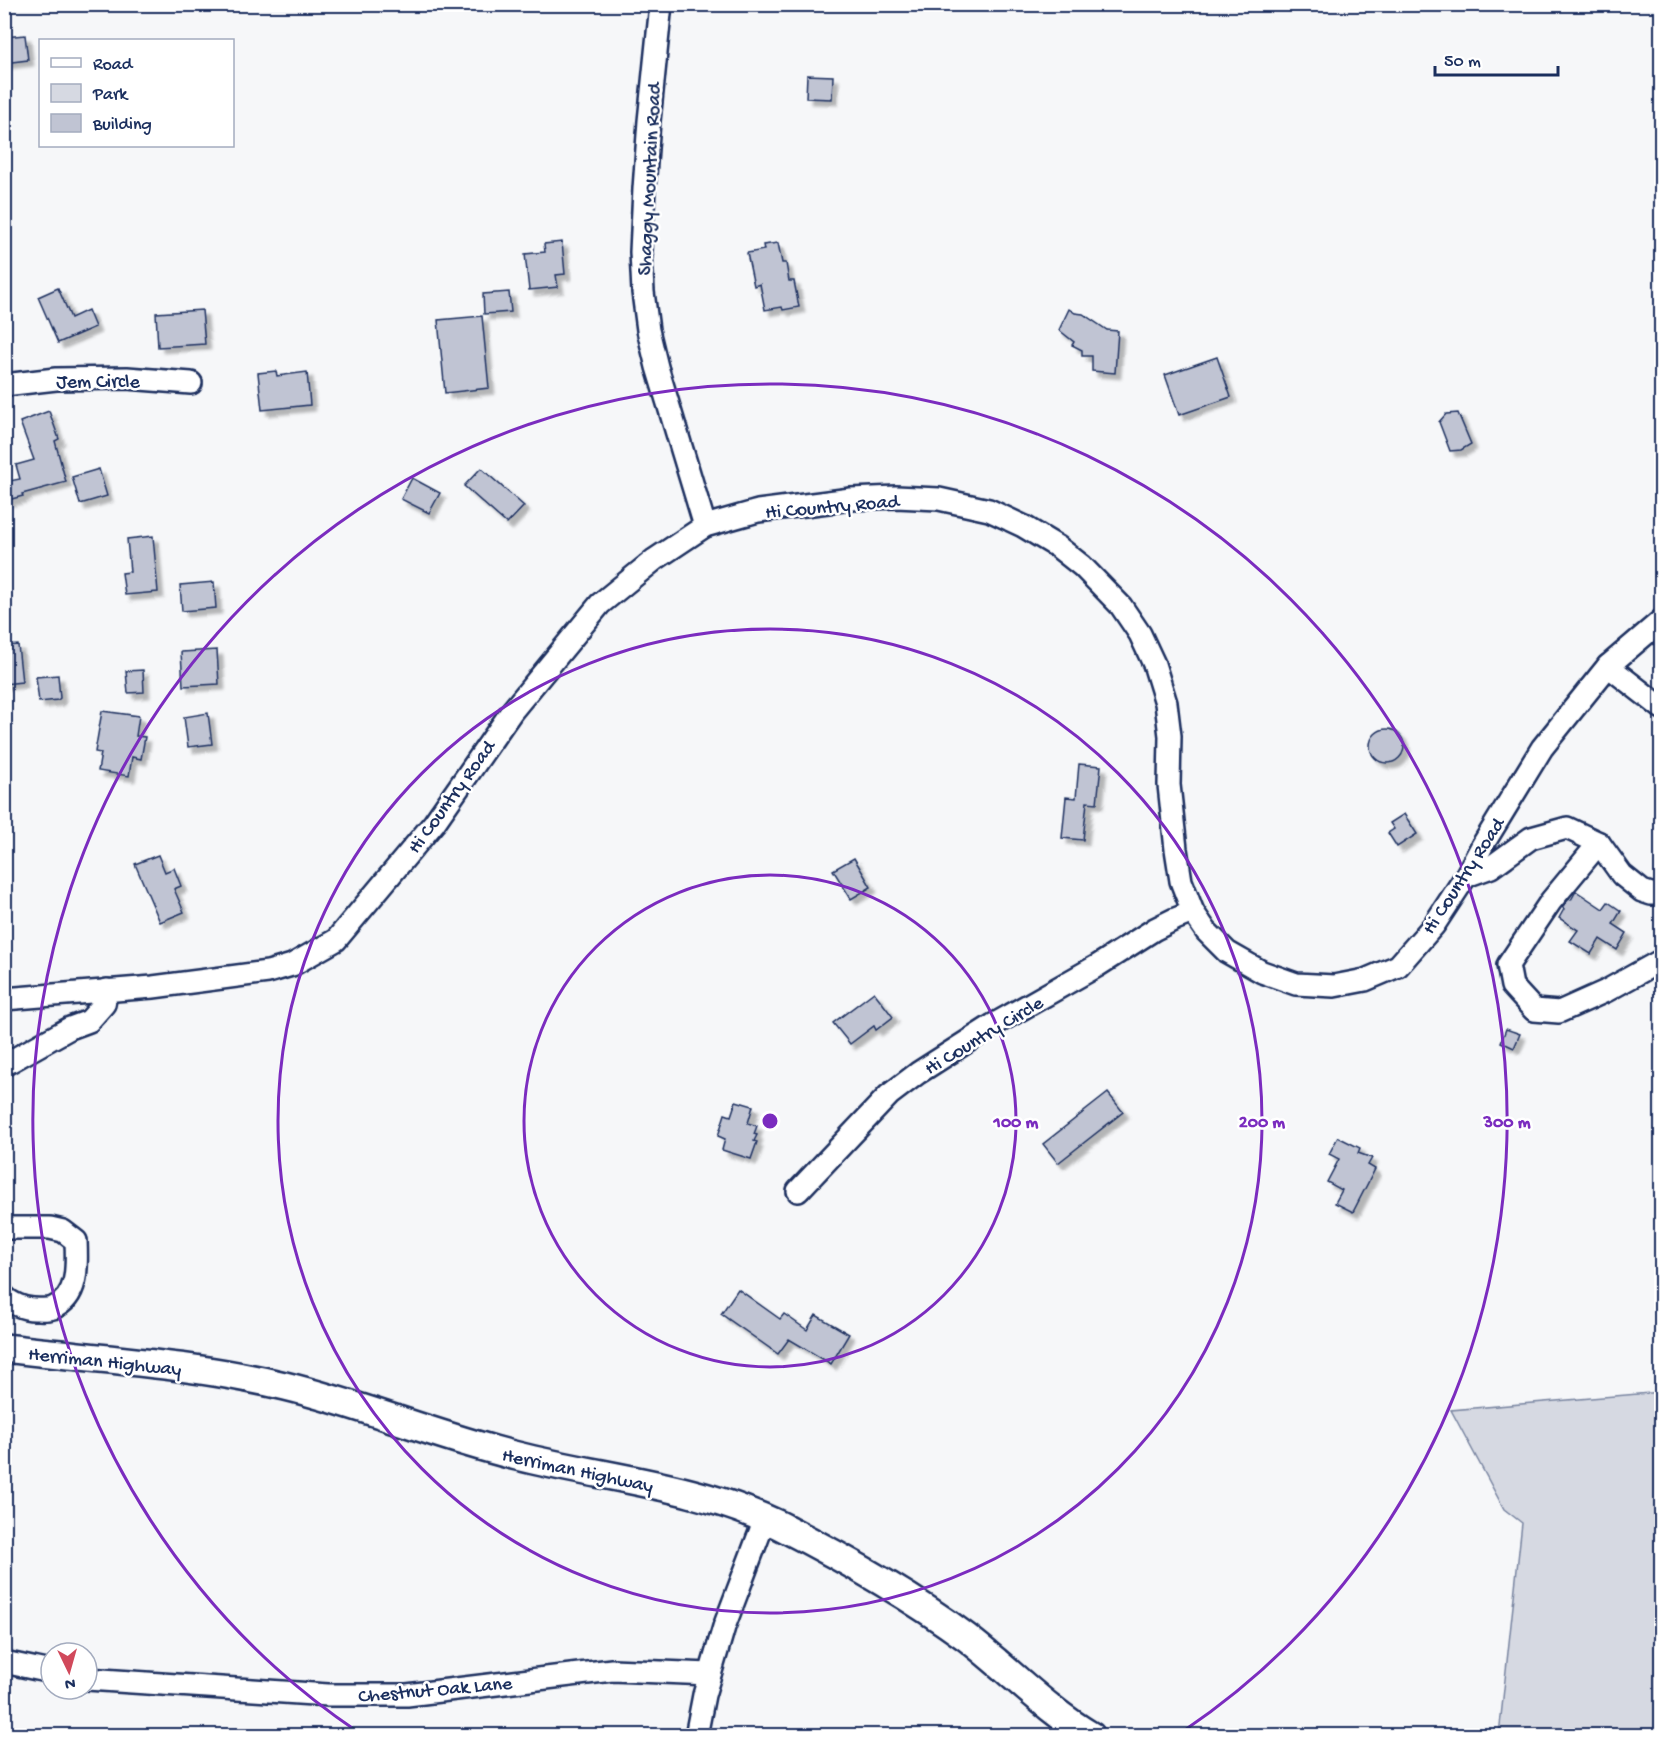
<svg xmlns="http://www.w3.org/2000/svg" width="1666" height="1740" viewBox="0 0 1666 1740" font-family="'Gochi Hand',sans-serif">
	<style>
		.green { fill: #d6d9e2; stroke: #7884a0; stroke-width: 1.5 }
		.building { fill: #c0c4d3; stroke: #1b2f5e; stroke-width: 1.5; filter: url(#shadow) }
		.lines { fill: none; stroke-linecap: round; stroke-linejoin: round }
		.minor-casing { stroke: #1b2f5e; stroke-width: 26 }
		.major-casing { stroke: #1b2f5e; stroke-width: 32 }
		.minor { stroke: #fff; stroke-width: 21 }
		.major { stroke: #fff; stroke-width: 27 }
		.ring { fill: none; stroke: #7b2cbf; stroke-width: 3 }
		.labels { text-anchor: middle; stroke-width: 5; stroke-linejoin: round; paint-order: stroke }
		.street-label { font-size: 20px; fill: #1b2f5e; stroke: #fff }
		.centre { fill: #7b2cbf; stroke: #fff; stroke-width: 3 }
		.ring-label { font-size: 18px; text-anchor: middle; font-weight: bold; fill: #7b2cbf; stroke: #fff; stroke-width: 5; stroke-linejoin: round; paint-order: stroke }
	</style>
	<defs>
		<filter id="shadow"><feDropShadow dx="5.5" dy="5.5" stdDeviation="1.5" flood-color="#0004"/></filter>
	</defs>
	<rect width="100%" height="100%" fill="#f6f7f9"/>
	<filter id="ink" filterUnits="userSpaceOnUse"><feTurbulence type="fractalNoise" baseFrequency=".0167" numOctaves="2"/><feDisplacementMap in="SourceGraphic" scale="12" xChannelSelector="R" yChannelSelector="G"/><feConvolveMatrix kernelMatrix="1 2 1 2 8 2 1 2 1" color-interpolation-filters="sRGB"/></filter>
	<g filter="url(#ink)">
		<polygon class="green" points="1661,1392 1661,1735 1499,1735 1522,1523 1504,1509 1451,1410"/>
		<g class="building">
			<polygon points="25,35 28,60 4,63 4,37"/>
			<polygon points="807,75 833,76 832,99 806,98"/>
			<polygon points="562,242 565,274 556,275 558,287 529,290 525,254 545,252 544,244"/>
			<polygon points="778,243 782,263 786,263 789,281 794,281 799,307 783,310 782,307 765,310 760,284 754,286 747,253 764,250 763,245"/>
			<polygon points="58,288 71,318 88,310 95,327 58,343 38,297"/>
			<polygon points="509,292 511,312 484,314 483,294"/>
			<polygon points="1069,309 1075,313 1083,314 1107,330 1118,331 1115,373 1092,371 1092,356 1082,356 1082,350 1072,345 1074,342 1059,330"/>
			<polygon points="202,310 205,344 158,347 156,313"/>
			<polygon points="482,316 489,388 445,393 438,320"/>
			<polygon points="1217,357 1231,397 1179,415 1165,375"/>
			<polygon points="276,371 277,376 307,372 310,405 262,410 258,373"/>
			<polygon points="49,411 59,439 55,441 66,482 22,494 23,496 4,501 4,482 20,479 16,465 34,460 20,422"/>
			<polygon points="1458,413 1471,444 1461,450 1450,451 1439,422 1446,414"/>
			<polygon points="481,468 524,506 507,524 464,486"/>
			<polygon points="99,469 107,496 80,504 72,477"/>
			<polygon points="412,478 440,493 429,513 401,499"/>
			<polygon points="153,536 158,592 125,595 122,573 130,572 127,539"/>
			<polygon points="214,582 216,608 182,611 180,585"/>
			<polygon points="18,645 22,682 4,684 4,646"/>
			<polygon points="217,650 219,684 183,686 181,652"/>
			<polygon points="143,670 144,692 128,693 126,671"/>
			<polygon points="58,675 60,698 58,700 39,702 36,677"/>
			<polygon points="102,711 139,716 136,736 145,737 141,759 132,757 129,776 98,771 101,753 95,752"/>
			<polygon points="208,713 212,744 188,747 184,717"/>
			<circle cx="1387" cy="746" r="17"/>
			<polygon points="1079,764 1101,766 1097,803 1087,802 1083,840 1062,838 1066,797 1076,798"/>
			<polygon points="1404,814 1417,834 1397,847 1388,833 1394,829 1390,823"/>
			<polygon points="158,855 165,872 174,868 181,886 174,889 184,912 160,922 135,864"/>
			<polygon points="854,858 871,887 851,899 833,870"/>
			<polygon points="1576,891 1603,909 1608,902 1621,911 1613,924 1627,933 1617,950 1600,939 1591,954 1570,941 1578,930 1559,918 1564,909 1562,907 1569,899 1571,900"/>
			<polygon points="874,992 893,1017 876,1030 874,1026 850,1044 833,1023"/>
			<polygon points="1506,1029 1520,1034 1514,1048 1501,1042"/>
			<polygon points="1108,1093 1123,1112 1058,1163 1043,1144"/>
			<polygon points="736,1101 753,1106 748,1123 757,1126 754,1134 757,1135 754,1141 757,1142 751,1159 722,1150 725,1139 718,1136 725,1114 731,1116"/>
			<polygon points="1338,1137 1360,1148 1358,1153 1372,1158 1368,1165 1375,1169 1353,1212 1335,1203 1342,1190 1327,1182 1339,1159 1329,1154"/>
			<polygon points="738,1289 780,1319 784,1314 807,1330 816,1315 849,1334 831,1364 789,1339 778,1354 721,1314"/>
		</g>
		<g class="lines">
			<defs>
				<g id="minor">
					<polyline points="661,4 649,121 644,189 641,252 643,292 648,330 657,367 705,526"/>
					<polyline points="4,385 56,379 127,378 191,383"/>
					<polyline points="1608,666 1662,708"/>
					<polyline points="1599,843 1551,901 1508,965 1512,986 1534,1010 1559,1012 1606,991 1662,960"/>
					<polyline points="1466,876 1491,867 1531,838 1567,828 1599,843 1622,875 1642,891 1651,894 1662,894"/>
					<polyline points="4,999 153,987 268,972 292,965 336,940 434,823 512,711 600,604 654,560 705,526 758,511 851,499 896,497 939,499 989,510 1023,526 1058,547 1082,566 1121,606 1140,634 1154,664 1166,703 1170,736 1169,785 1176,849 1181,881 1193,912 1206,931 1227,952 1262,972 1296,984 1334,986 1365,980 1398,966 1434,925 1466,876 1482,846 1542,748 1608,666 1662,620"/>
					<polyline points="4,1065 70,1028 89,1021 104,1004 107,990"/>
					<polyline points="798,1191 889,1095 918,1073 993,1025 1097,966 1155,929 1175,919 1193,912"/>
					<path d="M4,1228H50L63,1231L76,1241C77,1265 79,1297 53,1308C47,1310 40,1309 34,1309C24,1309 10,1303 4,1296"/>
					<polyline points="4,1662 51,1672"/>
					<polyline points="87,1679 328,1695 407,1695 612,1670 710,1674"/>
					<polyline points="696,1736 704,1695 724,1627 765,1519"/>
				</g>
				<path id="major" d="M4,1348C98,1359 194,1364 285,1386C364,1405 438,1437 517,1456C604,1478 697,1485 779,1525C844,1558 908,1594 966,1637C1008,1669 1045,1709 1091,1736"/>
			</defs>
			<use href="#minor" class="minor-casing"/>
			<use href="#major" class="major-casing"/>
			<use href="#minor" class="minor"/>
			<use href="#major" class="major"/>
		</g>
	</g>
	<g class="ring">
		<circle cx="770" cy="1121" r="246"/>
		<circle cx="770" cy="1121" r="492"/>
		<path d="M358 1732A737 737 0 1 1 1182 1732"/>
	</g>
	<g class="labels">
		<g class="street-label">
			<text transform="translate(648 179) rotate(-87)" y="7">Shaggy Mountain Road</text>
			<text x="98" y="387">Jem Circle</text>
			<text transform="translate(832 505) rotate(-5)" y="7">Hi Country Road</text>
			<text transform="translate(450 796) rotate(-54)" y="7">Hi Country Road</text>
			<text transform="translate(1462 875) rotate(-57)" y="7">Hi Country Road</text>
			<text transform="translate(983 1034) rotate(-31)" y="7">Hi Country Circle</text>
			<text transform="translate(105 1360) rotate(6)" y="7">Herriman Highway</text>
			<text transform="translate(578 1469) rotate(12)" y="7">Herriman Highway</text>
			<text transform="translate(435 1688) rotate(-5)" y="7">Chestnut Oak Lane</text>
		</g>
	</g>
	<circle cx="770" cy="1121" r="9" class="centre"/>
	<g class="ring-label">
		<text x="1016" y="1127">100 m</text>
		<text x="1262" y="1127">200 m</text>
		<text x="1507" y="1127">300 m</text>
	</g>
	<rect width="1666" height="1740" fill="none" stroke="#fff" stroke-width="24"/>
	<rect x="12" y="12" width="1642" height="1716" fill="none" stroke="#1b2f5e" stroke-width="2" filter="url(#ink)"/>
	<rect x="39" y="39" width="195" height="108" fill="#ffffff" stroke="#a4acbf" stroke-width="1.5"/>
	<rect x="51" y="58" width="30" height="9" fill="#ffffff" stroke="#a4acbf" stroke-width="1.5"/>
	<text x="93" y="69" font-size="18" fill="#1b2f5e">Road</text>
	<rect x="51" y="84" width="30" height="18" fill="#d6d9e2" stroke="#a4acbf" stroke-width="1.5"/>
	<text x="93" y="99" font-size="18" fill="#1b2f5e">Park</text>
	<rect x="51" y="114" width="30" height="18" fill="#c0c4d3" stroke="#a4acbf" stroke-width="1.5"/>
	<text x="93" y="129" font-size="18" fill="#1b2f5e">Building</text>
	<g transform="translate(69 1671) rotate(175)"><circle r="28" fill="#ffffff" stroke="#a4acbf" stroke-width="1.5"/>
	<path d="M0-4.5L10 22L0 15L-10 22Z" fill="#d1495b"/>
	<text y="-9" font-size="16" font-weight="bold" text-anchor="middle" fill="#1b2f5e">N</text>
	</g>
	<path d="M1435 66v9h123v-9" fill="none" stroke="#1b2f5e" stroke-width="3"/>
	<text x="1444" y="66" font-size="18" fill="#1b2f5e" stroke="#ffffff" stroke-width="4.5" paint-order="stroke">50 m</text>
</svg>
